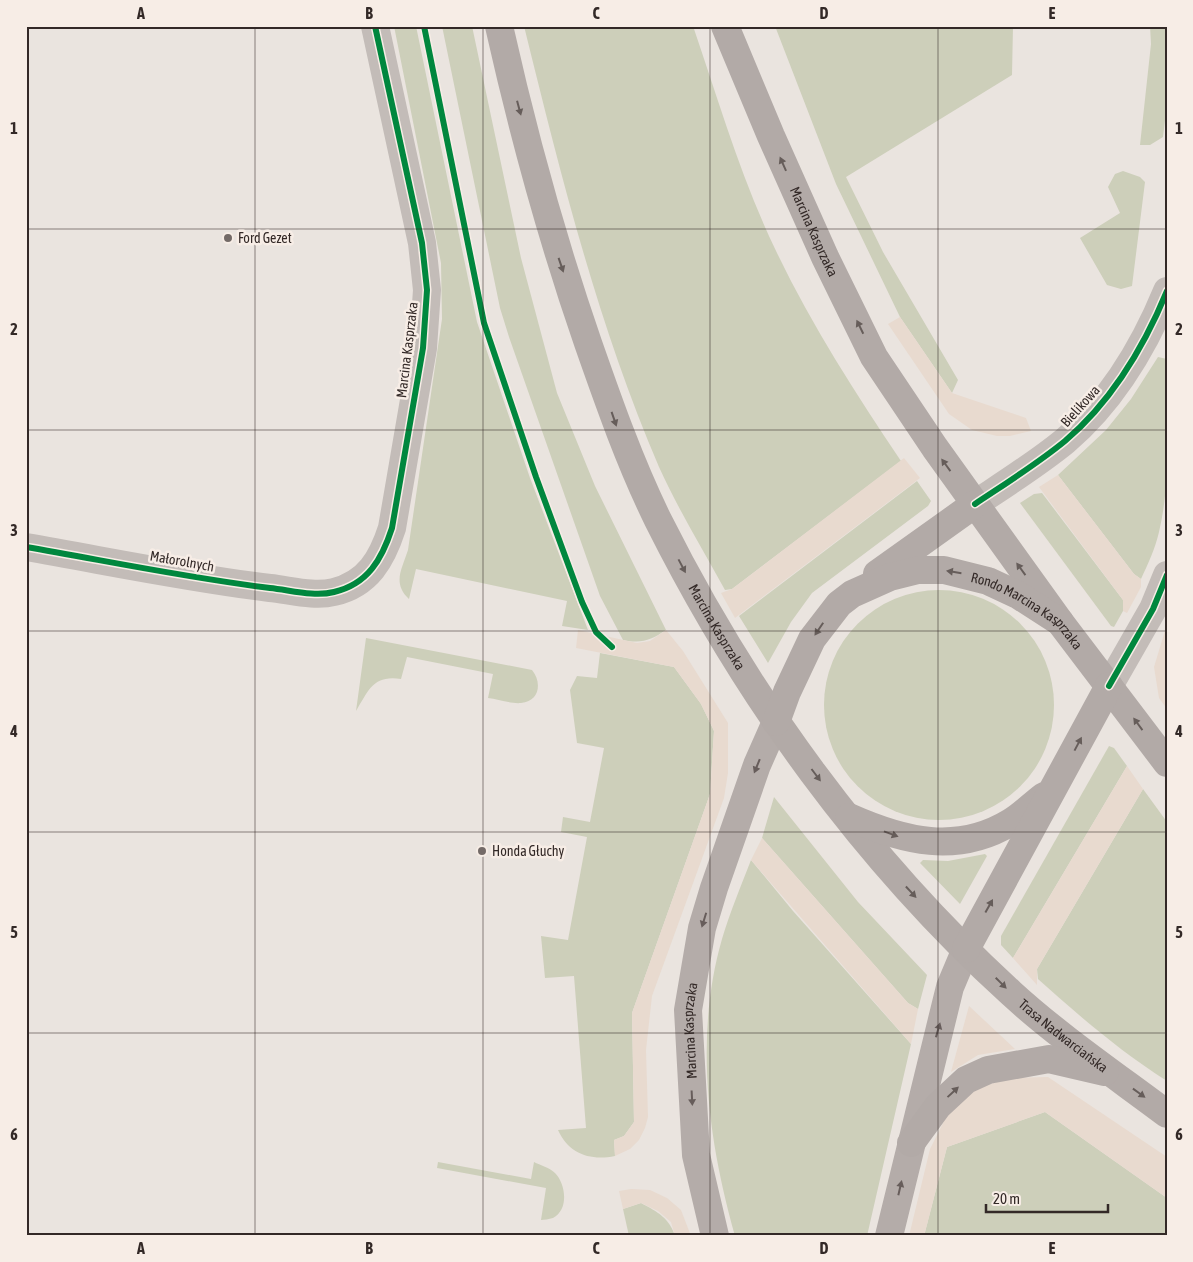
<svg xmlns="http://www.w3.org/2000/svg" width="1193" height="1262" viewBox="0 0 1193 1262" font-family="'Asap Condensed',sans-serif">
	<style>
		.green { fill: #cdcfba }
		.plaza { fill: #e8dacf }
		.lines { fill: none; stroke-linecap: round; stroke-linejoin: round }
		.street { stroke: #c3bcb8; stroke-width: 28 }
		.secondary { stroke: #b4aca9; stroke-width: 28 }
		.primary { stroke: #b2aaa7; stroke-width: 28 }
		.cycleway-casing { stroke: #f7ede6; stroke-width: 9 }
		.cycleway { stroke: #00873e; stroke-width: 6 }
		.oneway { fill: #665d5a }
		.oneway2 { fill: #675d5b }
		.grid { fill: none; stroke: #332927; stroke-width: 1; stroke-opacity: 0.55 }
		.poi-dot { fill: #736a67; stroke: #f7ede6; stroke-width: 2 }
		.labels { text-anchor: middle; stroke-width: 5; stroke-linejoin: round; paint-order: stroke }
		.street-label { font-size: 14px; fill: #332927; stroke: #f7ede6 }
		.poi-label { font-size: 14px; fill: #332927; stroke: #f7ede6; text-anchor: start }
		.neatline { fill: none; stroke: #332927; stroke-width: 2 }
		.grid-label { font-size: 16px; text-anchor: middle; font-weight: bold; fill: #332927 }
	</style>
	<rect width="100%" height="100%" fill="#eae4df"/>
	<g class="green">
		<path d="M394,26H416L477,322L530,478L588,630L562,626L567,601L416,569L409,599C392,583 402,569 408,550L442,319L441,263Z"/>
		<path d="M442,26H472L521,258L557,393L595,486L666,630C651,640 642,644 623,640L600,596L509,337L500,308Z"/>
		<path d="M524,26H693C719,102 742,181 777,253C812,326 856,394 901,461L732,589L725,590C703,550 678,509 659,467C598,325 561,176 524,26Z"/>
		<polygon points="775,26 1013,26 1012,75 846,177 883,252 958,380 952,393 900,317 836,184"/>
		<polygon points="1150,26 1167,26 1167,104 1163,137 1150,145 1140,145 1151,44"/>
		<polygon points="1123,171 1140,177 1145,182 1132,286 1121,289 1107,285 1080,238 1120,213 1108,187 1115,174"/>
		<path d="M1158,357L1167,359C1167,416 1172,477 1159,532C1155,549 1148,564 1141,579L1134,574L1058,475L1106,430L1131,399Z"/>
		<polygon points="917,481 931,501 928,506 812,593 791,622 768,663 739,616"/>
		<polygon points="1042,493 1123,600 1123,611 1114,627 1111,626 1020,503 1034,494"/>
		<circle cx="939" cy="705" r="115"/>
		<path d="M366,638L532,670C542,682 540,701 521,703C511,704 498,699 488,698L493,674L407,657L401,679C373,675 369,690 356,711Z"/>
		<path d="M600,653L674,667L701,704L714,731L710,794L632,1013L634,1122L624,1136L614,1140L615,1156C590,1161 569,1154 558,1130L586,1128L574,976L545,978L541,936L568,940L587,837L561,832L563,817L590,822L604,748L577,743L570,690L577,676L597,678Z"/>
		<polygon points="1109,746 1114,748 1127,766 1013,958 1001,945 1001,936"/>
		<path d="M1143,789L1167,822V1081C1121,1052 1078,1015 1038,979L1037,969Z"/>
		<polygon points="774,797 858,902 927,975 918,1009 908,1003 762,838"/>
		<polygon points="985,854 987,856 960,904 920,863 923,860 948,861"/>
		<path d="M751,860L793,911L911,1044L867,1236H735C708,1140 694,1036 722,939C730,912 741,886 751,860Z"/>
		<polygon points="1045,1112 1167,1198 1167,1236 924,1236 947,1147"/>
		<path d="M438,1162L531,1179L534,1162C540,1165 550,1168 555,1173C566,1184 569,1210 553,1218C549,1219 544,1220 541,1220L546,1188L437,1168Z"/>
		<path d="M641,1203C658,1212 669,1218 675,1236H629L623,1209Z"/>
	</g>
	<g class="plaza">
		<polygon points="900,317 952,393 1026,418 1031,431 1010,436 997,436 972,430 949,414 888,324"/>
		<polygon points="904,458 920,478 735,618 721,593 732,589"/>
		<polygon points="1058,475 1134,574 1141,579 1141,587 1127,613 1123,611 1123,600 1039,487"/>
		<polygon points="1167,624 1167,709 1159,698 1154,667"/>
		<polygon points="578,630 637,643 650,641 666,630 683,651 728,723 728,773 724,798 652,996 646,1050 648,1117 645,1128 639,1140 630,1149 615,1156 614,1140 624,1136 634,1122 632,1013 710,794 714,731 701,704 674,667 576,648"/>
		<polygon points="1127,766 1143,789 1037,969 1037,985 1013,958"/>
		<polygon points="762,838 908,1003 918,1009 911,1044 751,860"/>
		<polygon points="969,1006 1015,1049 978,1055 951,1072"/>
		<polygon points="1048,1077 1167,1157 1167,1198 1045,1112 947,1147 924,1236 909,1236 930,1149 946,1117 976,1088 1010,1078"/>
		<polygon points="631,1189 650,1190 667,1198 681,1210 691,1236 675,1236 671,1222 658,1211 641,1203 623,1209 619,1191"/>
	</g>
	<g class="lines">
		<g class="street">
			<path d="M975,504C1005,484 1037,464 1065,441C1112,401 1144,347 1167,291"/>
			<path d="M26,547C107,561 188,578 270,588C290,590 314,597 334,592C368,584 382,559 392,528L423,348L427,290L422,243L375,26"/>
			<polyline points="1109,686 1153,609 1167,575"/>
		</g>
		<g class="secondary">
			<path id="s1" d="M715,1236L696,1155L688,1010L702,928L714,888L757,765L776,722"/>
			<polyline points="889,1236 950,987 966,949"/>
		</g>
		<g class="primary">
			<path id="s2" d="M499,26C523,133 552,239 588,343C609,403 630,463 658,520C746,696 865,860 1011,993C1058,1036 1115,1075 1167,1114"/>
			<path id="s3" d="M725,26L771,136L825,257L874,357L935,448L1060,622"/>
			<polyline points="877,574 975,504"/>
			<path id="s4" d="M776,722L787,692L812,639L839,604L852,594L890,577L918,570H944L988,581L1018,595L1060,622L1167,763"/>
			<path d="M849,817C903,841 957,855 1011,822C1023,815 1033,804 1044,796"/>
			<polyline points="966,949 1109,686"/>
			<polyline points="911,1143 938,1106 966,1080 988,1070 1049,1059 1105,1072"/>
		</g>
		<defs>
			<g id="cycleway">
				<polyline points="424,26 484,323 536,477 582,602 596,632 612,647"/>
				<path d="M975,504C1005,484 1037,464 1065,441C1112,401 1144,347 1167,291"/>
				<path d="M26,547C107,561 188,578 270,588C290,590 314,597 334,592C368,584 382,559 392,528L423,348L427,290L422,243L375,26"/>
				<polyline points="1109,686 1153,609 1167,575"/>
			</g>
		</defs>
		<use href="#cycleway" class="cycleway-casing"/>
		<use href="#cycleway" class="cycleway"/>
	</g>
	<defs><path id="oneway-solid" d="M-6-.8H1V-3.2L6.5 0L1 3.2V.8H-6Z" transform="scale(1.25)"/></defs>
	<g class="oneway">
		<use href="#oneway-solid" transform="translate(519 108) rotate(75)"/>
		<use href="#oneway-solid" transform="translate(783 164) rotate(-114)"/>
		<use href="#oneway-solid" transform="translate(561 265) rotate(71)"/>
		<use href="#oneway-solid" transform="translate(860 327) rotate(-116)"/>
		<use href="#oneway-solid" transform="translate(614 419) rotate(71)"/>
		<use href="#oneway-solid" transform="translate(946 465) rotate(-126)"/>
		<use href="#oneway-solid" transform="translate(682 566) rotate(62)"/>
		<use href="#oneway-solid" transform="translate(1021 569) rotate(-126)"/>
		<use href="#oneway-solid" transform="translate(954 572) rotate(-171)"/>
		<use href="#oneway-solid" transform="translate(819 629) rotate(124)"/>
		<use href="#oneway-solid" transform="translate(1138 724) rotate(-126)"/>
		<use href="#oneway-solid" transform="translate(1078 744) rotate(-62)"/>
		<use href="#oneway-solid" transform="translate(816 775) rotate(53)"/>
		<use href="#oneway-solid" transform="translate(891 834) rotate(20)"/>
		<use href="#oneway-solid" transform="translate(911 892) rotate(47)"/>
		<use href="#oneway-solid" transform="translate(989 906) rotate(-61)"/>
		<use href="#oneway-solid" transform="translate(1001 983) rotate(45)"/>
		<use href="#oneway-solid" transform="translate(953 1092) rotate(-43)"/>
		<use href="#oneway-solid" transform="translate(1139 1093) rotate(36)"/>
	</g>
	<g class="oneway2">
		<use href="#oneway-solid" transform="translate(757 766) rotate(112)"/>
		<use href="#oneway-solid" transform="translate(704 920) rotate(107)"/>
		<use href="#oneway-solid" transform="translate(938 1030) rotate(-74)"/>
		<use href="#oneway-solid" transform="translate(692 1098) rotate(87)"/>
		<use href="#oneway-solid" transform="translate(900 1188) rotate(-77)"/>
	</g>
	<path class="grid" d="M255,26V1236M483,26V1236M710,26V1236M938,26V1236M26,229H1167M26,430H1167M26,631H1167M26,832H1167M26,1033H1167"/>
	<g class="poi-dot">
		<circle cx="228" cy="238" r="5"/>
		<circle cx="482" cy="851" r="5"/>
	</g>
	<g class="labels">
		<g class="street-label">
			<text dy="5" stroke="none"><textPath href="#s3" startOffset="224">Marcina Kasprzaka</textPath></text>
			<text transform="translate(407 350) rotate(-83)" y="5">Marcina Kasprzaka</text>
			<text transform="translate(1080 406) rotate(-48)" y="5">Bielikowa</text>
			<text transform="translate(182 561) rotate(10)" y="5">Małorolnych</text>
			<text dy="5" stroke="none"><textPath href="#s4" startOffset="342">Rondo Marcina Kasprzaka</textPath></text>
			<text dy="5" stroke="none"><textPath href="#s2" startOffset="642">Marcina Kasprzaka</textPath></text>
			<text dy="5" stroke="none"><textPath href="#s1" startOffset="208">Marcina Kasprzaka</textPath></text>
			<text dy="5" stroke="none"><textPath href="#s2" startOffset="1181">Trasa Nadwarciańska</textPath></text>
		</g>
		<g class="poi-label">
			<text x="238" y="243">Ford Gezet</text>
			<text x="492" y="856">Honda Głuchy</text>
		</g>
	</g>
	<rect width="1193" height="1262" fill="none" stroke="#f7ede6" stroke-width="55"/>
	<path d="M986 1204v8h122v-8" fill="none" stroke="#332927" stroke-width="2.5"/>
	<text x="993" y="1204" font-size="15" fill="#332927" stroke="#f7ede6" stroke-width="4" paint-order="stroke">20 m</text>
	<rect x="28" y="28" width="1138" height="1206" class="neatline"/>
	<g class="grid-label">
		<text x="141" y="19">A</text>
		<text x="369" y="19">B</text>
		<text x="596" y="19">C</text>
		<text x="824" y="19">D</text>
		<text x="1052" y="19">E</text>
		<text x="14" y="134">1</text>
		<text x="1179" y="134">1</text>
		<text x="14" y="335">2</text>
		<text x="1179" y="335">2</text>
		<text x="14" y="536">3</text>
		<text x="1179" y="536">3</text>
		<text x="14" y="737">4</text>
		<text x="1179" y="737">4</text>
		<text x="14" y="938">5</text>
		<text x="1179" y="938">5</text>
		<text x="14" y="1140">6</text>
		<text x="1179" y="1140">6</text>
		<text x="141" y="1254">A</text>
		<text x="369" y="1254">B</text>
		<text x="596" y="1254">C</text>
		<text x="824" y="1254">D</text>
		<text x="1052" y="1254">E</text>
	</g>
</svg>
